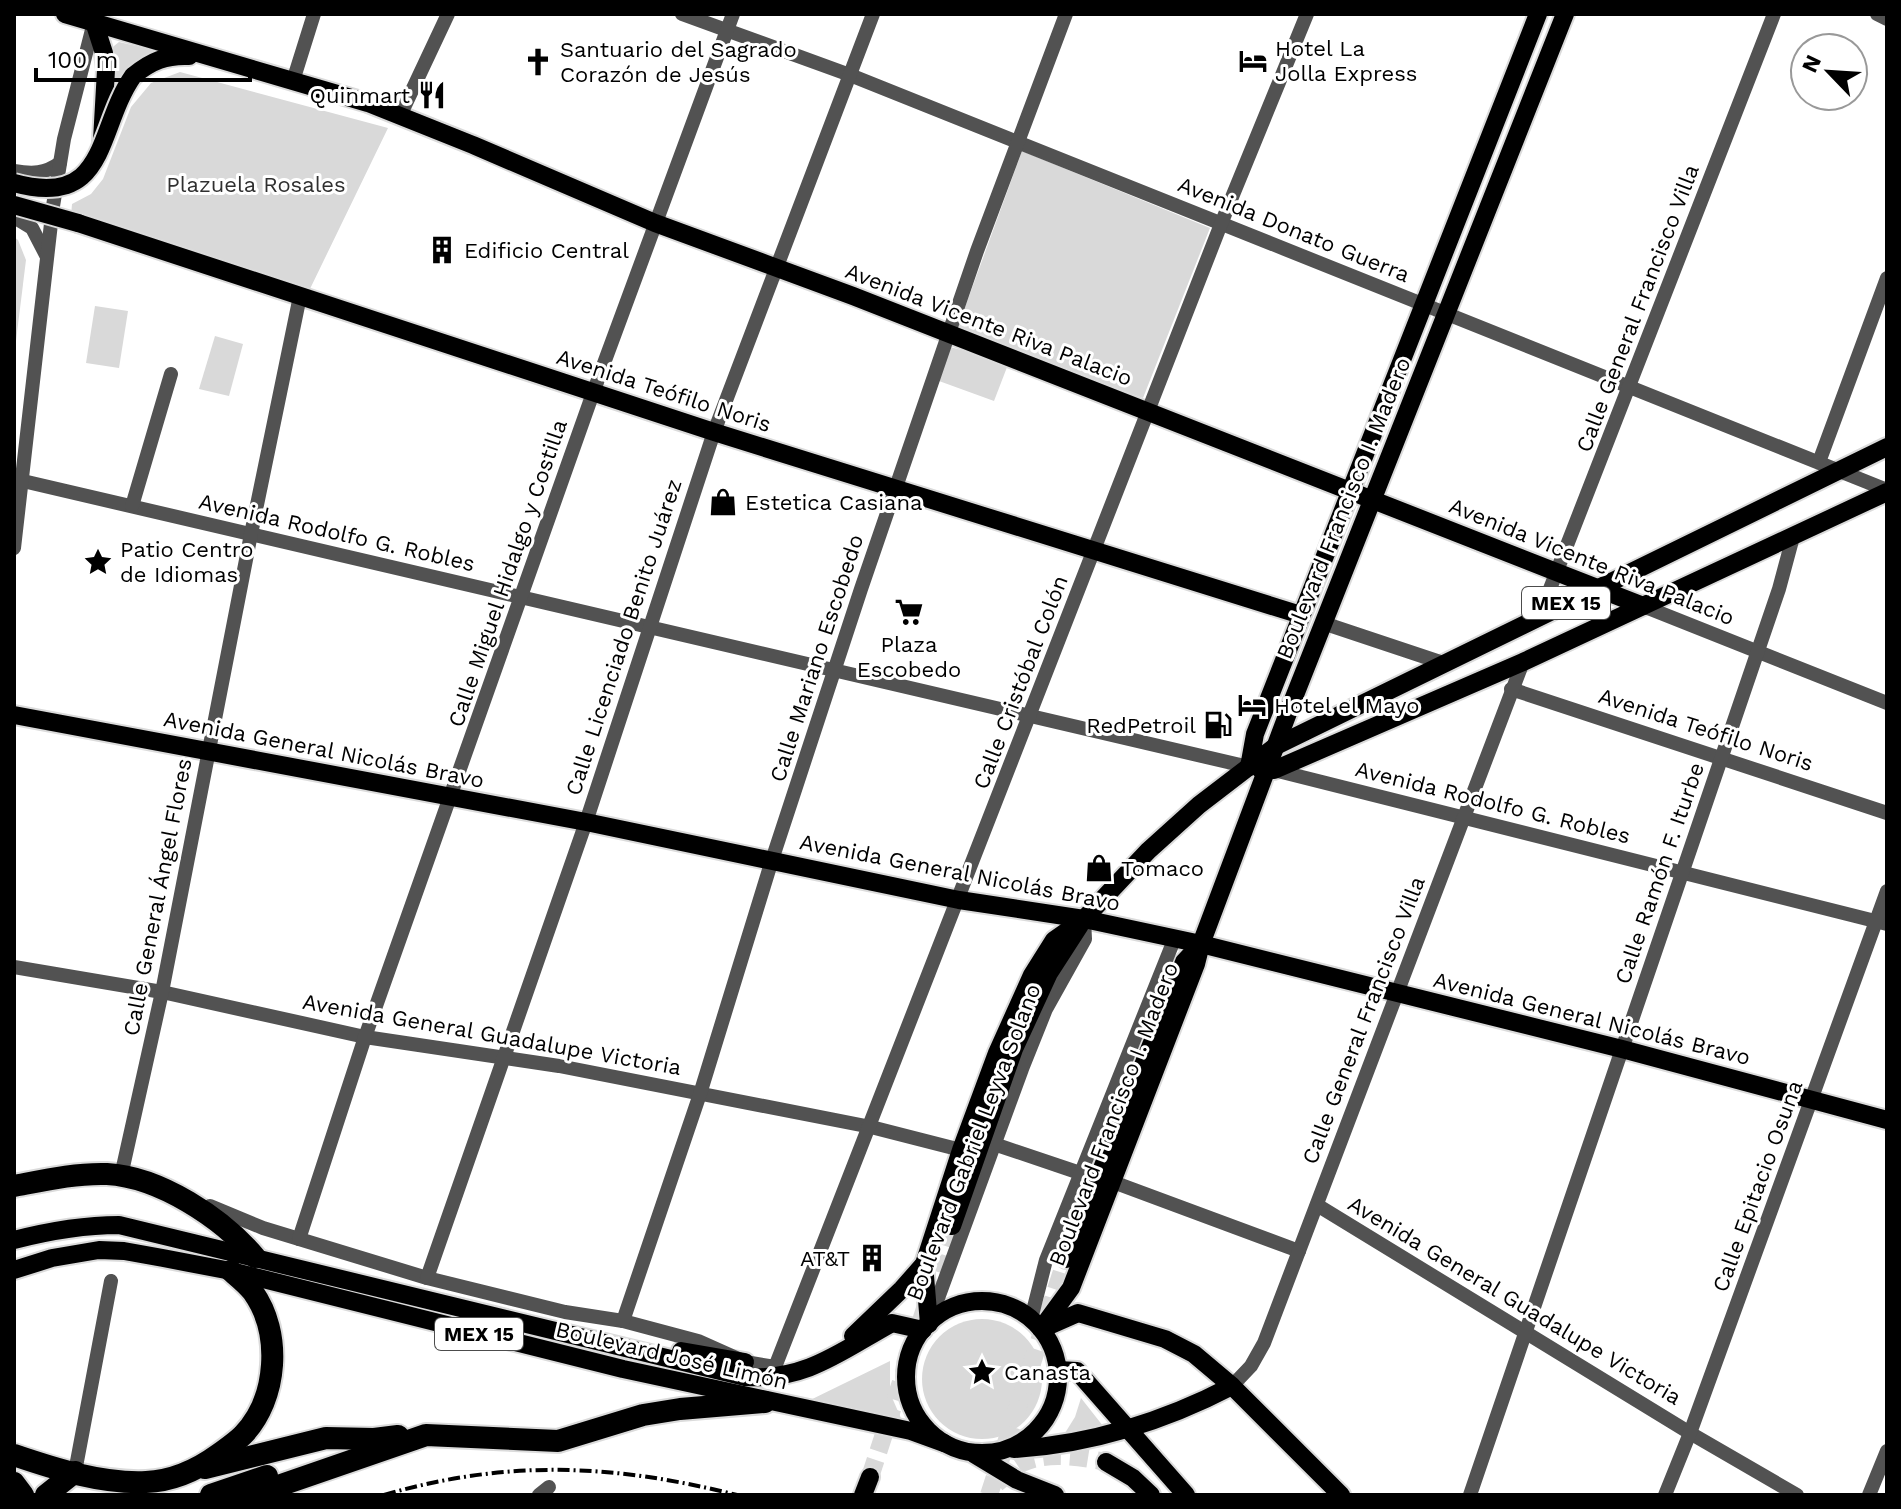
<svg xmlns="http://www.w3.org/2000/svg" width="1901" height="1509" viewBox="0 0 1901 1509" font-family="'Work Sans',sans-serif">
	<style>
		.green { fill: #d9d9d9 }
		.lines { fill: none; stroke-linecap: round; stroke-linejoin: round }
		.major-tunnel { stroke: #d9d9d9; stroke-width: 18; stroke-dasharray: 18 9; stroke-linecap: butt }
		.major-casing { stroke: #dbdbdb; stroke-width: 22 }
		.highway-casing { stroke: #dbdbdb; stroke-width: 26 }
		.minor { stroke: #525252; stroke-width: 14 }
		.major { stroke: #000; stroke-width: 18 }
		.highway { stroke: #000; stroke-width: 22 }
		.rail { stroke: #000; stroke-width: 4; stroke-dasharray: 12 4 2 4; stroke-linecap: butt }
		.major-bridge-casing { stroke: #dbdbdb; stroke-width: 22; stroke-linecap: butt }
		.major-bridge { stroke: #000; stroke-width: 18 }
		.labels { text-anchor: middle; stroke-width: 6; stroke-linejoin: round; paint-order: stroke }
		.shield { fill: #fff; stroke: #4c4c4c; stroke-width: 2 }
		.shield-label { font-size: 20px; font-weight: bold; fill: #000 }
		.poi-label { font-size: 22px; fill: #000; stroke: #fff; text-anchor: start }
		.park-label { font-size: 22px; fill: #303030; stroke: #fff }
		.street-label { font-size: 22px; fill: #000; stroke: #fff }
	</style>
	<rect width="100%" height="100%" fill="#fff"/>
	<g class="green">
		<path d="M119,42L163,52C126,69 124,70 110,109L111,52L114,46Z"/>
		<polygon points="180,72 388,128 308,293 71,216 72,204 91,194 103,179 131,107 151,83"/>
		<polygon points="1022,151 1210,228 1143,398 956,332"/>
		<polygon points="14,237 18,240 26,260 14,357"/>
		<polygon points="95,306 128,311 119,368 86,363"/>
		<polygon points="215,336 243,344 229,396 199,389"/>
		<polygon points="950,347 1009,362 994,401 939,381"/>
		<circle cx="982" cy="1379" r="60"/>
		<polygon points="890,1361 890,1393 904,1425 800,1405"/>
		<polygon points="1081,1398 1103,1426 1060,1441 1075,1417"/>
	</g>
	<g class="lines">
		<g class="major-tunnel">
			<polyline points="870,1477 952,1226"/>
			<path d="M997,1483C1005,1477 1013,1467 1022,1463C1048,1451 1080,1457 1106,1462"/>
			<polyline points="989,1495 1066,1259"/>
		</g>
		<defs>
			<g id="major">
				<polyline points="65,14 368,103 473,145 655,223 853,296 1643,606"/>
				<polyline points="94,22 104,53 106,70 102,140"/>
				<path d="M133,76C151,61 166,55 189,56"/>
				<polyline points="78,223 714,432 1301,615"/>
				<polyline points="14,715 586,822 959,900 1084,919 1201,944 1622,1049 1887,1120"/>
				<polyline points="1249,767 1255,734 1538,14"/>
				<polyline points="1260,769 1274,770 1523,662 1887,492"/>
				<polyline points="952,1226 1014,1049 1049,973 1080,925"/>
				<path d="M14,1240C49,1231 83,1225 119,1225L745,1377C806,1381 841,1351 892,1323L923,1330"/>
				<polyline points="1066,1259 1184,962 1199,946"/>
				<polyline points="14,1270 52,1258 99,1250 124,1251 163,1258 231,1271 623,1369 911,1431 944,1443"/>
				<circle cx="982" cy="1377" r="76"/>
				<polyline points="929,1324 924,1264 961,1150 997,1053 1032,975 1054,940 1084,919 1148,851 1199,805 1276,746 1887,447"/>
				<polyline points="1044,1328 1078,1313 1165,1339 1194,1354 1232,1386 1341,1495"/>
				<polyline points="1041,1329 1071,1288 1196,964 1201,944 1291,705 1565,14"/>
				<polyline points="853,1336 902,1289 924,1264"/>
				<polyline points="681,1351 745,1362"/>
				<polyline points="1058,1370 1077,1371 1186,1495"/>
				<path d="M1014,1449C1089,1445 1165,1421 1232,1386"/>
				<polyline points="974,1454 1017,1480 1055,1495"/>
				<polyline points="1106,1462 1133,1478 1151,1495"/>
				<polyline points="863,1495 870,1477"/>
			</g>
			<g id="highway">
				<path d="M14,1186C45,1180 75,1173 107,1174C160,1177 222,1218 255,1257"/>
				<path d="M14,1455C55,1469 102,1484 146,1482C174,1481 197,1470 219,1454C227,1448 236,1442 243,1435C278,1398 282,1333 253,1292C247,1284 238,1277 231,1271"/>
				<polyline points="205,1468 326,1438 374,1439 398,1436"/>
				<polyline points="14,1483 23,1495"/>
				<polyline points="46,1495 75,1472"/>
				<polyline points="211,1495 267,1476"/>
				<polyline points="252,1495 426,1435 558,1441 643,1415 680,1409 765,1402"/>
			</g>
		</defs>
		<use href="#major" class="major-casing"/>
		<use href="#highway" class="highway-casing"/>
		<g class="minor">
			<polyline points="682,14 850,75 1887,490"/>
			<polyline points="1877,14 1887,19"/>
			<polyline points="293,81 314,14"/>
			<polyline points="400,116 448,14"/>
			<path d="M14,171C32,174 45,174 60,163"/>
			<polyline points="14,217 32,228 46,255"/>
			<polyline points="1819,462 1887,278"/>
			<polyline points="23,481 1249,767"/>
			<polyline points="132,506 171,374"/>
			<polyline points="14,548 53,206 64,139 94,22"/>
			<polyline points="1643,606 1887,703"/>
			<polyline points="1539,617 1774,14"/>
			<polyline points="1323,623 1443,663"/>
			<polyline points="1511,689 1887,813"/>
			<polyline points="1274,770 1887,924"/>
			<polyline points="14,967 162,992 365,1037 559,1066 871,1127 961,1150"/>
			<polyline points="994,1144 1080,1173"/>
			<polyline points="121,1176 162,992 251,534 300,296"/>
			<polyline points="1113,1182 1299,1251"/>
			<polyline points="1317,1205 1690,1433 1797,1495"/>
			<polyline points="210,1206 263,1228 427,1278 565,1312 623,1321 698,1341 745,1362 775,1367 1221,224 1307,14"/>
			<polyline points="299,1239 365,1037 593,393 733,14"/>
			<polyline points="427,1278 586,822 714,432 873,14"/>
			<polyline points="1031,1319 1046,1260 1174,940"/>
			<polyline points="930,1320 1022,1069 1046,1009 1085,939 1084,919"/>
			<polyline points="623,1321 700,1094 772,860 861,589 977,251 1066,14"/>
			<polyline points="1232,1386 1251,1366 1264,1343 1523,662"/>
			<polyline points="75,1472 111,1281"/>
			<polyline points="539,1495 549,1487"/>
			<polyline points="1470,1495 1779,589 1793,537"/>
			<polyline points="1665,1495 1690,1433 1887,891"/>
			<polyline points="1869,1495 1887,1451"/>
		</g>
		<use href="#major" class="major"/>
		<use href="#highway" class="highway"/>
		<path class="rail" d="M384,1495C507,1459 614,1464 737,1495"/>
		<defs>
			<g id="major-bridge">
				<path d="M14,183C109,209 96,129 133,76"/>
				<polyline points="14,205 78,223"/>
			</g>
		</defs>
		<use href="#major-bridge" class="major-bridge-casing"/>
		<use href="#major-bridge" class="major-bridge"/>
	</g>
	<defs>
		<symbol id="hotel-bare" viewBox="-9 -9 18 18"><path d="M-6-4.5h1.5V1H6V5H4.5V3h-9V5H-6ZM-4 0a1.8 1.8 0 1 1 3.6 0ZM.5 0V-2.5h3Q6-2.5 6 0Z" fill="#000" stroke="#fff" stroke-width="2.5" paint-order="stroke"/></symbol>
		<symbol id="church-bare" viewBox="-9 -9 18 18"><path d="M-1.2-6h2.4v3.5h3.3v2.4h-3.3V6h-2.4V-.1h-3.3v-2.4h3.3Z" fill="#000" stroke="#fff" stroke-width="2.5" paint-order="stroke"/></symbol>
		<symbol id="restaurant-bare" viewBox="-9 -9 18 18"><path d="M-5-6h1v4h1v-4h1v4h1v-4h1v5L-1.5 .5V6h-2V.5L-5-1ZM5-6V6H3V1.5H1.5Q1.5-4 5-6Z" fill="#000" stroke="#fff" stroke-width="2.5" paint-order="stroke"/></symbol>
		<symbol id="building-bare" viewBox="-9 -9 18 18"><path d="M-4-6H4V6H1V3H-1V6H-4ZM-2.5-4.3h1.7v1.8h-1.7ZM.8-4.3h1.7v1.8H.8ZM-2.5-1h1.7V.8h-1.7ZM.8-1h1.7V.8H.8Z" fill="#000" stroke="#fff" stroke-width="2.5" paint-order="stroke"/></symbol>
		<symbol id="shop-bare" viewBox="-9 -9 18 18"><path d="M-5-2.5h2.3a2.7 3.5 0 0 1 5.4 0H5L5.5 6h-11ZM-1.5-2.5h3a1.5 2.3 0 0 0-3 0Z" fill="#000" stroke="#fff" stroke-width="2.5" paint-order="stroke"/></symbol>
		<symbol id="sight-bare" viewBox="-9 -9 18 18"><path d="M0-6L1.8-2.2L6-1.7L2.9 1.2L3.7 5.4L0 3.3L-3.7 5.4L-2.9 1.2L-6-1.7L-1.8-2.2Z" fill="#000" stroke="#fff" stroke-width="2.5" paint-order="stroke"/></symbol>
		<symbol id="supermarket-bare" viewBox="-9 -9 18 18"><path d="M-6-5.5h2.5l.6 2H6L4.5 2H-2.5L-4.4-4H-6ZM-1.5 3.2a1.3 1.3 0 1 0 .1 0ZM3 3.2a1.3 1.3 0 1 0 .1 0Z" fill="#000" stroke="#fff" stroke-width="2.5" paint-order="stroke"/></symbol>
		<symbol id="fuel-bare" viewBox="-9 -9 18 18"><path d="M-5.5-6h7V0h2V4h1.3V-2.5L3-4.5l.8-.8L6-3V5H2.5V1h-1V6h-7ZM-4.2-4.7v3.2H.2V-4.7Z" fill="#000" stroke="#fff" stroke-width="2.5" paint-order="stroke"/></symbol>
	</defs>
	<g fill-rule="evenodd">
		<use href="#hotel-bare" x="1233" y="41" width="40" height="40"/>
		<use href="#church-bare" x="518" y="42" width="40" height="40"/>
		<use href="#restaurant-bare" x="412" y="75" width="40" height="40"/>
		<use href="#building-bare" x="422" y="230" width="40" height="40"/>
		<use href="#shop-bare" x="703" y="482" width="40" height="40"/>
		<use href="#sight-bare" x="78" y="542" width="40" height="40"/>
		<use href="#supermarket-bare" x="889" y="592" width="40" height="40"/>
		<use href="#hotel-bare" x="1232" y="685" width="40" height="40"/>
		<use href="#fuel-bare" x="1198" y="705" width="40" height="40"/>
		<use href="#shop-bare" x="1079" y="848" width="40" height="40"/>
		<use href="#building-bare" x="852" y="1238" width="40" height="40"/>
		<use href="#sight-bare" x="962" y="1352" width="40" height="40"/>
	</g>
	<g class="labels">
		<g class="shield">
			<rect x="1522" y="587" width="88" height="32" rx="6"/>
			<rect x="435" y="1318" width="88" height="32" rx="6"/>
		</g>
		<g class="shield-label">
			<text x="1566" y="610">MEX 15</text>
			<text x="479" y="1341">MEX 15</text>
		</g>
		<g class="poi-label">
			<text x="1275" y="56">Hotel La<tspan x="1275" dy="25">Jolla Express</tspan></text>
			<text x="560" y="57">Santuario del Sagrado<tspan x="560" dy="25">Corazón de Jesús</tspan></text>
			<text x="410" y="103" text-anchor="end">Quinmart</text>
			<text x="464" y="258">Edificio Central</text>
			<text x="745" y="510">Estetica Casiana</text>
			<text x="120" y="557">Patio Centro<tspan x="120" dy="25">de Idiomas</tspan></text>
			<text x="909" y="652" text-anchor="middle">Plaza<tspan x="909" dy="25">Escobedo</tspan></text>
			<text x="1274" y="713">Hotel el Mayo</text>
			<text x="1196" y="733" text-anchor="end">RedPetroil</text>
			<text x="1121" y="876">Tomaco</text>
			<text x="850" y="1266" text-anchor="end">AT&amp;T</text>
			<text x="1004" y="1380">Canasta</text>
		</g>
		<g class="park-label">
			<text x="256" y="192">Plazuela Rosales</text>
		</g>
		<g class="street-label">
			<text transform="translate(1294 229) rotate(22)" y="8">Avenida Donato Guerra</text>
			<text transform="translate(1637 308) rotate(-69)" y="8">Calle General Francisco Villa</text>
			<text transform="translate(989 324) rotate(21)" y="8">Avenida Vicente Riva Palacio</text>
			<text transform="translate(664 390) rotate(18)" y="8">Avenida Teófilo Noris</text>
			<text transform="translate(1343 508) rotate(-68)" y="8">Boulevard Francisco I. Madero</text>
			<text transform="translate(337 532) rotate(13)" y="8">Avenida Rodolfo G. Robles</text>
			<text transform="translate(1592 561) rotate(22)" y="8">Avenida Vicente Riva Palacio</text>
			<text transform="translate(507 573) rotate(-71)" y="8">Calle Miguel Hidalgo y Costilla</text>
			<text transform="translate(623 637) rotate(-72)" y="8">Calle Licenciado Benito Juárez</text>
			<text transform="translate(816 658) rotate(-72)" y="8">Calle Mariano Escobedo</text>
			<text transform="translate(1020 682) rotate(-69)" y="8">Calle Cristóbal Colón</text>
			<text transform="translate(1706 729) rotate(18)" y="8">Avenida Teófilo Noris</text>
			<text transform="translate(324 749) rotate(11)" y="8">Avenida General Nicolás Bravo</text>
			<text transform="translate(1493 802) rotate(14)" y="8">Avenida Rodolfo G. Robles</text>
			<text transform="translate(960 872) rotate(11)" y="8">Avenida General Nicolás Bravo</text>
			<text transform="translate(1659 873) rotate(-71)" y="8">Calle Ramón F. Iturbe</text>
			<text transform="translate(157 897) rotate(-79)" y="8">Calle General Ángel Flores</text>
			<text transform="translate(1592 1018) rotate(14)" y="8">Avenida General Nicolás Bravo</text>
			<text transform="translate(1363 1020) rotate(-69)" y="8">Calle General Francisco Villa</text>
			<text transform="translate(492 1034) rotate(10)" y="8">Avenida General Guadalupe Victoria</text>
			<text transform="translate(1113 1114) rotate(-69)" y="8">Boulevard Francisco I. Madero</text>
			<text transform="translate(973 1142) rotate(-69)" y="8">Boulevard Gabriel Leyva Solano</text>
			<text transform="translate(1757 1186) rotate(-70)" y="8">Calle Epitacio Osuna</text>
			<text transform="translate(1515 1300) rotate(31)" y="8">Avenida General Guadalupe Victoria</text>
			<text transform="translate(672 1355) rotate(13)" y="8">Boulevard José Limón</text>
		</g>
	</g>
	<rect width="1901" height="1509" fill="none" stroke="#000000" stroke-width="32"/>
	<g transform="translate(1829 72) rotate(295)"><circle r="38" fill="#ffffff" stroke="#999999" stroke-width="2"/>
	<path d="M0-6L14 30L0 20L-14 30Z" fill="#000000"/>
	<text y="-12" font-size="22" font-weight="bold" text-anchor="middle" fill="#000000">N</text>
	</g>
	<path d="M36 68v12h214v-12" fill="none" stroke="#000000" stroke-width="4"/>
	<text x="48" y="68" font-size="24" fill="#000000" stroke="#ffffff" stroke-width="6" paint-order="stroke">100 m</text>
</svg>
